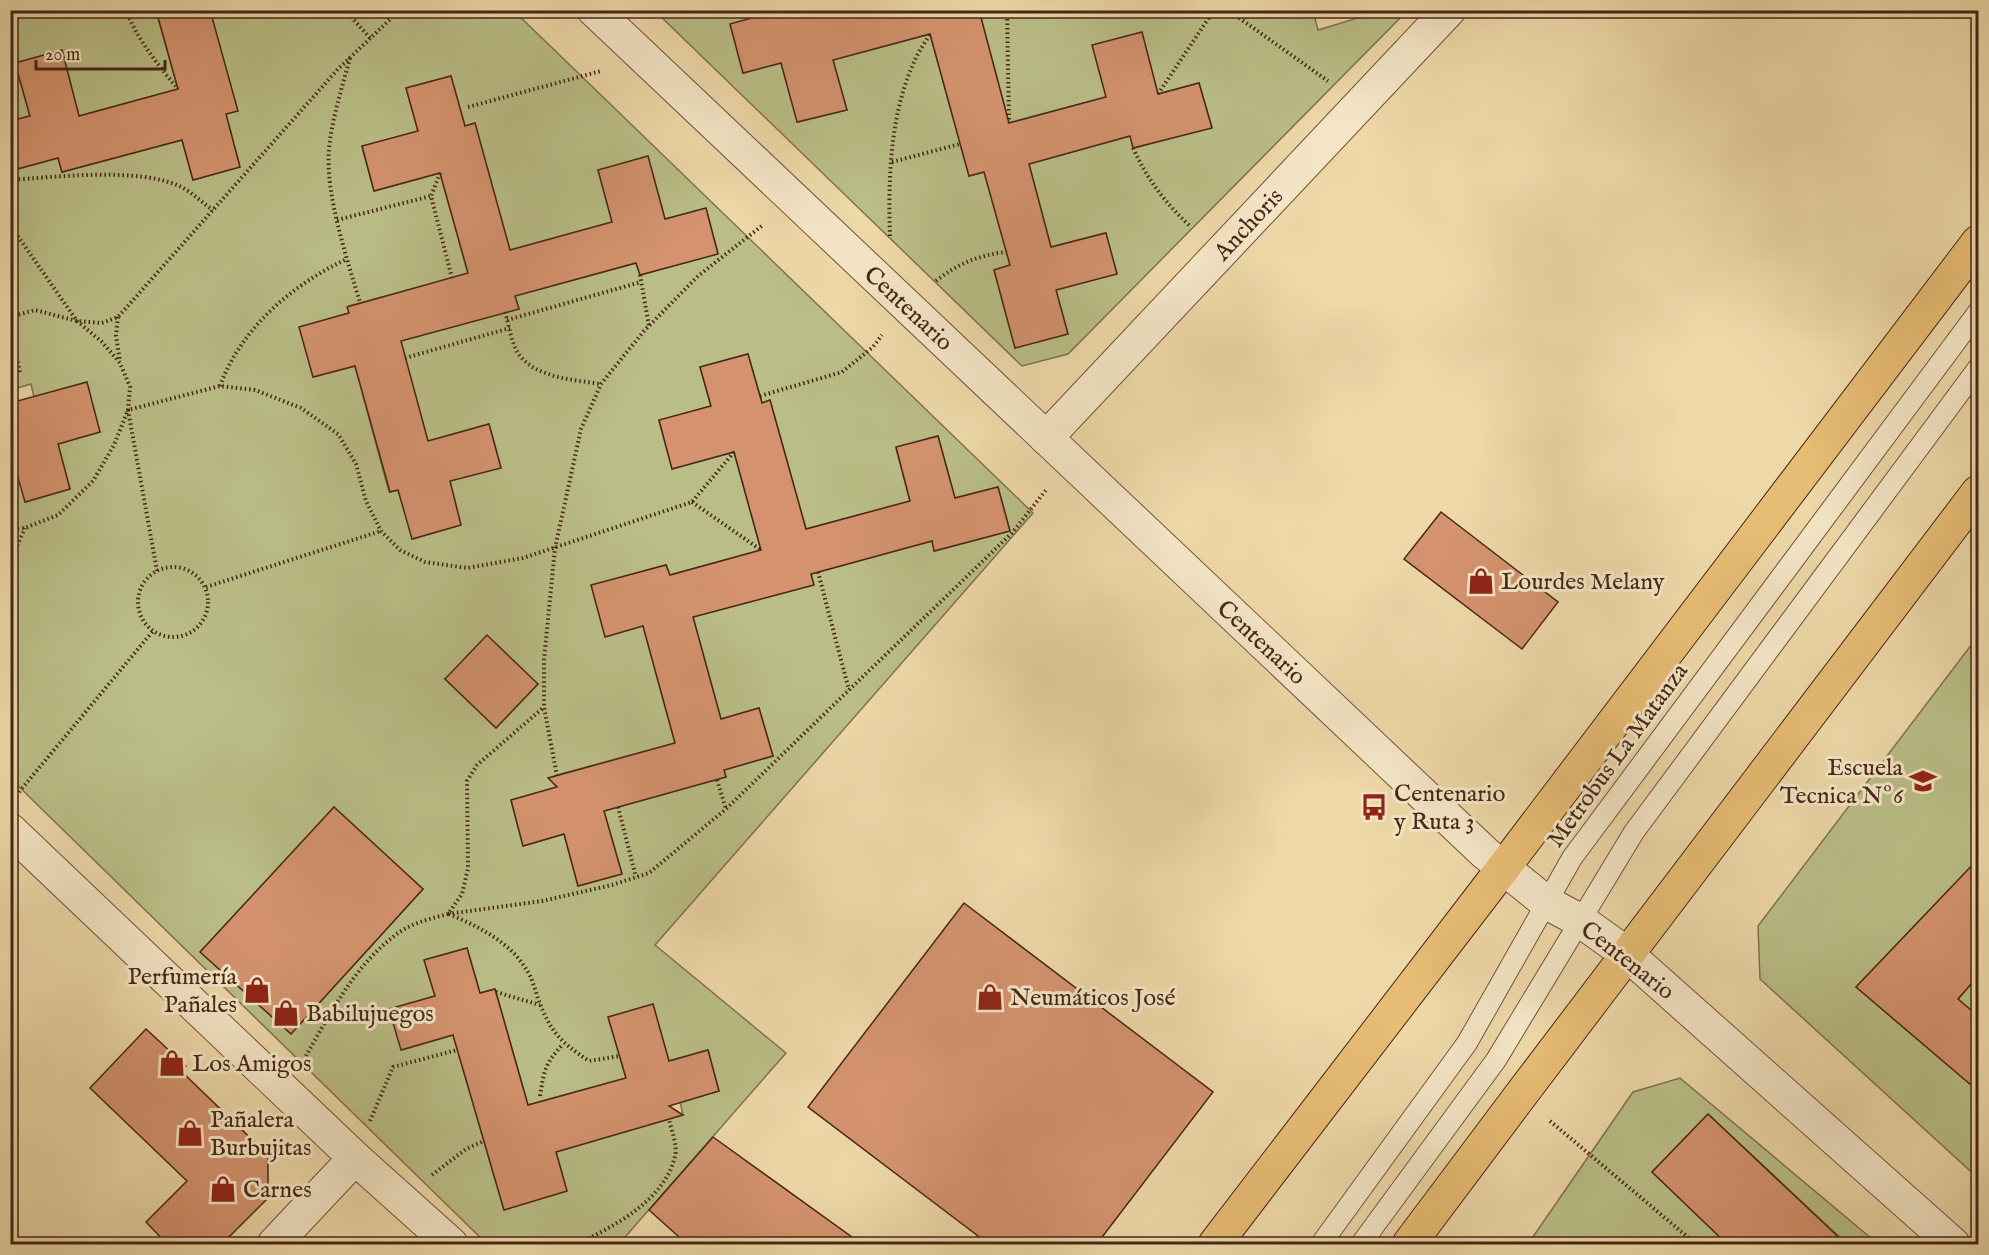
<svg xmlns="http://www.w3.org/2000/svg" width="1989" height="1255" viewBox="0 0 1989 1255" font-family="'IM FELL English',serif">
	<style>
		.green { fill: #babe86; stroke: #80724e; stroke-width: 1.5; fill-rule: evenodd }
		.building { fill: #d4936e; stroke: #462617; stroke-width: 1.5 }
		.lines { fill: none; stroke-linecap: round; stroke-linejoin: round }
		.service-casing { stroke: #70523b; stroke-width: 22 }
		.minor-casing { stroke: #70523b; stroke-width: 35 }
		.tertiary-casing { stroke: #70523b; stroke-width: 35 }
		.trunk-casing { stroke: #462617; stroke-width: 35 }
		.path { stroke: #462617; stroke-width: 4; stroke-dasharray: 1.5 3; stroke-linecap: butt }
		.service { stroke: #f4e6c6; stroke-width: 20 }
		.minor { stroke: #f4e6c6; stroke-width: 33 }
		.tertiary { stroke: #f4e6c6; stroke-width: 33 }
		.trunk { stroke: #e7bc74; stroke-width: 33 }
		.labels { text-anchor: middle; stroke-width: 6; stroke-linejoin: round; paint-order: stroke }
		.street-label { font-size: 24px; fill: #462617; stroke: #f4e6c6 }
		.poi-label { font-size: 24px; fill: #462617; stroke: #f4e6c6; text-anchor: start }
	</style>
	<rect width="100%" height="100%" fill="#eed8a8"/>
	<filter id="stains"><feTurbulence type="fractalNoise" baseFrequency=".00333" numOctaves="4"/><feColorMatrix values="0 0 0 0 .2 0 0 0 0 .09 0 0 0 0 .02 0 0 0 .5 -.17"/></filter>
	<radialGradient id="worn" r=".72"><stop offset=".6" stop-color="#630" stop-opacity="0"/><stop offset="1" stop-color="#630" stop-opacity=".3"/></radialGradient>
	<g class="green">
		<polygon points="11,11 156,11 178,89 79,116 62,51 15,63 30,116 11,121"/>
		<path d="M210,11H514L1033,513L655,945L786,1053L619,1244H487L11,779V441L26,502L70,489L58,444L100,432L86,383L34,397L31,384L11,390V171L58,158L62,172L182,140L193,180L240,167L226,114L237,111ZM451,76L465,126L475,123L510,250L612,222L598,170L648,157L665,219L706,209L718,253L640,275L636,263L515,296L519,309L400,341L428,441L489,424L501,467L450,481L461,525L413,539L398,490L389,492L355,366L313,377L300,327L349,313L348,306L468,274L440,173L374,191L362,147L418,131L406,88ZM748,354L762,403L770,400L806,529L910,501L896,448L938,436L955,498L998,487L1010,531L935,551L932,541L811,574L813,585L693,617L721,719L759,708L773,756L724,770L726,777L604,811L622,874L578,886L564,834L523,846L511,800L560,786L557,775L675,743L643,626L591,586L666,565L670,575L761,550L734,452L672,468L659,421L711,406L700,367ZM445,679L538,684L496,728ZM334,807L423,889L291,1034L201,952ZM467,948L480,993L494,989L496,992L528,1105L626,1078L608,1017L653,1005L669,1061L708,1050L719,1091L680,1102L683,1115L556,1152L567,1191L504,1210L453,1035L402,1050L390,1009L435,996L424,960Z"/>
		<polygon points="655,11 780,11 730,24 743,73 781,63 798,122 847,110 833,60 930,34 969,176 984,172 1010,265 994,270 1015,348 1068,334 1056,290 1117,273 1105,233 1051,247 1029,164 1130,136 1134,148 1212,127 1199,83 1158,94 1142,33 1106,97 1009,123 979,11 1313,11 1318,30 1371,14 1371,11 1407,11 1068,354 1022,366"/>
		<polygon points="1978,636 1978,871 1972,866 1856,987 1978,1091 1978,1178 1760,979 1758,926"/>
		<polygon points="1978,976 1978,1016 1958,999"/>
		<polygon points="1680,1078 1878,1244 1847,1244 1708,1114 1652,1172 1728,1244 1528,1244 1633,1092"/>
	</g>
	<g class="building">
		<polygon points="156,10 210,10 238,111 226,114 240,167 193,180 182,140 62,172 58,158 10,171 10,121 30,116 15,63 62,50 79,116 178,89"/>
		<polygon points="780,10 979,10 1009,123 1106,97 1092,45 1142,32 1158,94 1199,83 1212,128 1133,148 1130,136 1029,164 1051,247 1106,233 1117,274 1056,290 1068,334 1015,348 994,270 1010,265 984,172 969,176 930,34 833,60 847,110 797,122 781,63 743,73 730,24"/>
		<polygon points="451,76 465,126 475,123 510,250 612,222 598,170 648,156 665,219 706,208 718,254 640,275 636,263 515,296 519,309 401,341 428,441 489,424 501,468 450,481 461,525 412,539 398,490 390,492 355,366 313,377 299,327 349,313 347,307 468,273 440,173 374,191 362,146 418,131 406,88"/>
		<polygon points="748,354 762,403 770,400 806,529 910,501 896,447 938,436 955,498 998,487 1010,531 934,551 932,541 811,574 814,585 693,617 721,719 759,708 773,756 724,770 726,777 604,811 622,874 578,886 564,834 523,846 511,800 557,787 548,778 675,743 643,626 605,637 591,585 666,565 670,575 761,550 734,452 672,469 659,420 711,406 700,367"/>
		<polygon points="87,382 100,432 58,444 70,489 25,502 10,450 10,403"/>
		<polygon points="1441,512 1558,602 1522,649 1404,559"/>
		<polygon points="487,635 538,684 496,728 445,679"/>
		<polygon points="334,807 423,889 291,1034 200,952"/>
		<polygon points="1978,859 1978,976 1958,999 1978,1016 1978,1091 1856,987"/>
		<polygon points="964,903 1213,1092 1096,1245 990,1245 808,1107"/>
		<polygon points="467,948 480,993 495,989 528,1105 626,1078 608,1017 653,1004 669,1061 708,1050 719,1091 669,1106 683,1115 556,1152 567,1191 504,1210 453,1035 401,1050 389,1009 435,996 424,960"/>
		<polygon points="146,1029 186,1066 181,1071 268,1155 268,1198 221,1245 168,1245 146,1222 187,1181 90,1088"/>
		<polygon points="1708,1114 1847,1245 1728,1245 1652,1172"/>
		<polygon points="713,1137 863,1245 688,1245 649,1210"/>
	</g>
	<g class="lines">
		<defs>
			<g id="service">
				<polyline points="1321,1244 1467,1043 1572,858 1978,312"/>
				<polyline points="1361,1244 1496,1060 1634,832 1978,368"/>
			</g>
			<g id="minor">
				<polyline points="594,10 1485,853 1547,903 1581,921 1627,954 1953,1244"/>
				<polyline points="1046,438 1449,10"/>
				<polyline points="274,1244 355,1158"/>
			</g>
			<polyline id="tertiary" points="10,830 355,1158 451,1244"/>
			<g id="trunk">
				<polyline points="1215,1244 1504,867 1978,242"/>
				<polyline points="1409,1244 1520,1096 1978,492"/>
			</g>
		</defs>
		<use href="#service" class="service-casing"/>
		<use href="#minor" class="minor-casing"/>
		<use href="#tertiary" class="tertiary-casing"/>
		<use href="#trunk" class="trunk-casing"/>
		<g class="path">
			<path d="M126,10C137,39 158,65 178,89"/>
			<polyline points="345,10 370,38"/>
			<polyline points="1007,10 1009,123"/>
			<polyline points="1228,10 1328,81"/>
			<path d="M350,58C342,88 332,118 329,149C325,195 347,258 360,303"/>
			<polyline points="1158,94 1214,10"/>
			<polyline points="468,107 601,71"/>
			<path d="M1133,148C1147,179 1166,204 1191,227"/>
			<polyline points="892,162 960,144"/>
			<polyline points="440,173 431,196 452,278"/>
			<path d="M10,180C57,177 137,167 179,186C191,191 202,203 213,210"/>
			<polyline points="337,220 431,196"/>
			<polyline points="10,225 77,321 102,342 120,363 130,387 128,410 114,445 93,481 58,515 25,528 10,529"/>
			<path d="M890,236C888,179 890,115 914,62C918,52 925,43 930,34"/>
			<polyline points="640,275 649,326"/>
			<path d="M936,281C957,264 979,255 1006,252"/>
			<path d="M505,312C509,325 511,342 518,353C534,378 575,380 601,384"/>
			<polyline points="10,317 35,310 77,321 102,323 118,317 338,69 400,10"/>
			<polyline points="118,317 116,336 120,361"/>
			<polyline points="507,320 641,282"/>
			<polyline points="10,322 20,373"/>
			<polyline points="405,358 510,328"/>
			<path d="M220,386C241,328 293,284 347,259"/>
			<polyline points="760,396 842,372 873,347 882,335"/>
			<polyline points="692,502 761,550"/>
			<polyline points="10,562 25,528"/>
			<circle cx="173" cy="602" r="35"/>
			<polyline points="157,571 128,410 220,386 255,390 301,408 338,434 356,464 366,501 381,531 400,550 425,562 467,568 523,558 692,502 734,452"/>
			<polyline points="818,572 849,690"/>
			<polyline points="206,587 381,531"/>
			<polyline points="557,776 544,707 544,660 555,548 581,429 601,384 644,331 698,276 763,225"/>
			<polyline points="717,780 726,809"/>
			<polyline points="19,792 153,631"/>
			<polyline points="618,807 636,877"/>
			<polyline points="448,914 542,901 612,885 649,873 726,809 849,690 1012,533 1046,490"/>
			<path d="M449,914C477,926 509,941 526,969C532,977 535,989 538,999C551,1032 559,1041 589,1061L619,1056"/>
			<polyline points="496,992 540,1005"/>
			<path d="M306,1056C329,1015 355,966 393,937C408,924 429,919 448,914L462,894L468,868L467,781L477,765L544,707"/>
			<path d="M540,1096C544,1070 545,1064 563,1044"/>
			<polyline points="370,1121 393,1067 457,1050"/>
			<polyline points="1550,1121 1696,1244"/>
			<polyline points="432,1175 466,1149 484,1141"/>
			<path d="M576,1244C614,1227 665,1200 675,1156C678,1146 671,1130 669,1119"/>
		</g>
		<use href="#service" class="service"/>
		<use href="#minor" class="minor"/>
		<use href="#tertiary" class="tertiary"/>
		<use href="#trunk" class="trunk"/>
	</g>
	<defs>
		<symbol id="shop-bare" viewBox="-9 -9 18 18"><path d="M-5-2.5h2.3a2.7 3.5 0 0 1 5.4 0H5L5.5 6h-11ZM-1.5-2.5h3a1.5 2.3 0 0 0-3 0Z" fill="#8f2418" stroke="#f4e6c6" stroke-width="2.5" paint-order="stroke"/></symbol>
		<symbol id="school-bare" viewBox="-9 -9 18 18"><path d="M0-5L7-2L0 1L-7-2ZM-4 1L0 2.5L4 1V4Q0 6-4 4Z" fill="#8f2418" stroke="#f4e6c6" stroke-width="2.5" paint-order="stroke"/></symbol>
		<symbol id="bus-bare" viewBox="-9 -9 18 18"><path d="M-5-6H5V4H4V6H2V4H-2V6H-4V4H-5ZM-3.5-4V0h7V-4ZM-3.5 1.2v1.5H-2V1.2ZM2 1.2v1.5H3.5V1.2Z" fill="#8f2418" stroke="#f4e6c6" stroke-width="2.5" paint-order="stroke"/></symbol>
	</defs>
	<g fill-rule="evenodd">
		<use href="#shop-bare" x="1462" y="562" width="38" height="38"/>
		<use href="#school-bare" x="1904" y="762" width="38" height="38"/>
		<use href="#bus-bare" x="1355" y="788" width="38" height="38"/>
		<use href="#shop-bare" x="238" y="971" width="38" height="38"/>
		<use href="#shop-bare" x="971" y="978" width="38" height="38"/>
		<use href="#shop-bare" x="267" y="994" width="38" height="38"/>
		<use href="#shop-bare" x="153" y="1044" width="38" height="38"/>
		<use href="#shop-bare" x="171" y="1114" width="38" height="38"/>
		<use href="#shop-bare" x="204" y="1170" width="38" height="38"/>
	</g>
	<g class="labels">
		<g class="street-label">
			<text transform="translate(1248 224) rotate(-47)" y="8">Anchoris</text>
			<text transform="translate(909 308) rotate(43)" y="8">Centenario</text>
			<text transform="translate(1262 642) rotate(43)" y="8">Centenario</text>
			<text transform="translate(1617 755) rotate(-54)" y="8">Metrobus La Matanza</text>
			<text transform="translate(1628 960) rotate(38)" y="8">Centenario</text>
		</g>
		<g class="poi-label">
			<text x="1501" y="589">Lourdes Melany</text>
			<text x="1903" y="775" text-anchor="end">Escuela<tspan x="1903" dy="28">Tecnica Nº6</tspan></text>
			<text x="1394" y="801">Centenario<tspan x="1394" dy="28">y Ruta 3</tspan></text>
			<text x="237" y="984" text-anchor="end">Perfumería<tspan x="237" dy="28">Pañales</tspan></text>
			<text x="1010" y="1005">Neumáticos José</text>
			<text x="306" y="1021">Babilujuegos</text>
			<text x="192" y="1071">Los Amigos</text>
			<text x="210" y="1127">Pañalera<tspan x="210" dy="28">Burbujitas</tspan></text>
			<text x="243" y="1197">Carnes</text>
		</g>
	</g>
	<rect width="1989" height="1255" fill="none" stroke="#eed8a8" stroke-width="36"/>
	<rect x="12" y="12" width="1965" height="1231" fill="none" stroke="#462617" stroke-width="3"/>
	<rect x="18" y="18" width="1953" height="1219" fill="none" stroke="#462617" stroke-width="1.5"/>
	<path d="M36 60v9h129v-9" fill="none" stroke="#462617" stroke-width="3"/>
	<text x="45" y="60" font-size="18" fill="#462617" stroke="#f4e6c6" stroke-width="4.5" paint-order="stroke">20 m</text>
	<rect width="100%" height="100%" filter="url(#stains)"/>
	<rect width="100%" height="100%" fill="url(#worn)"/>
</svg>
